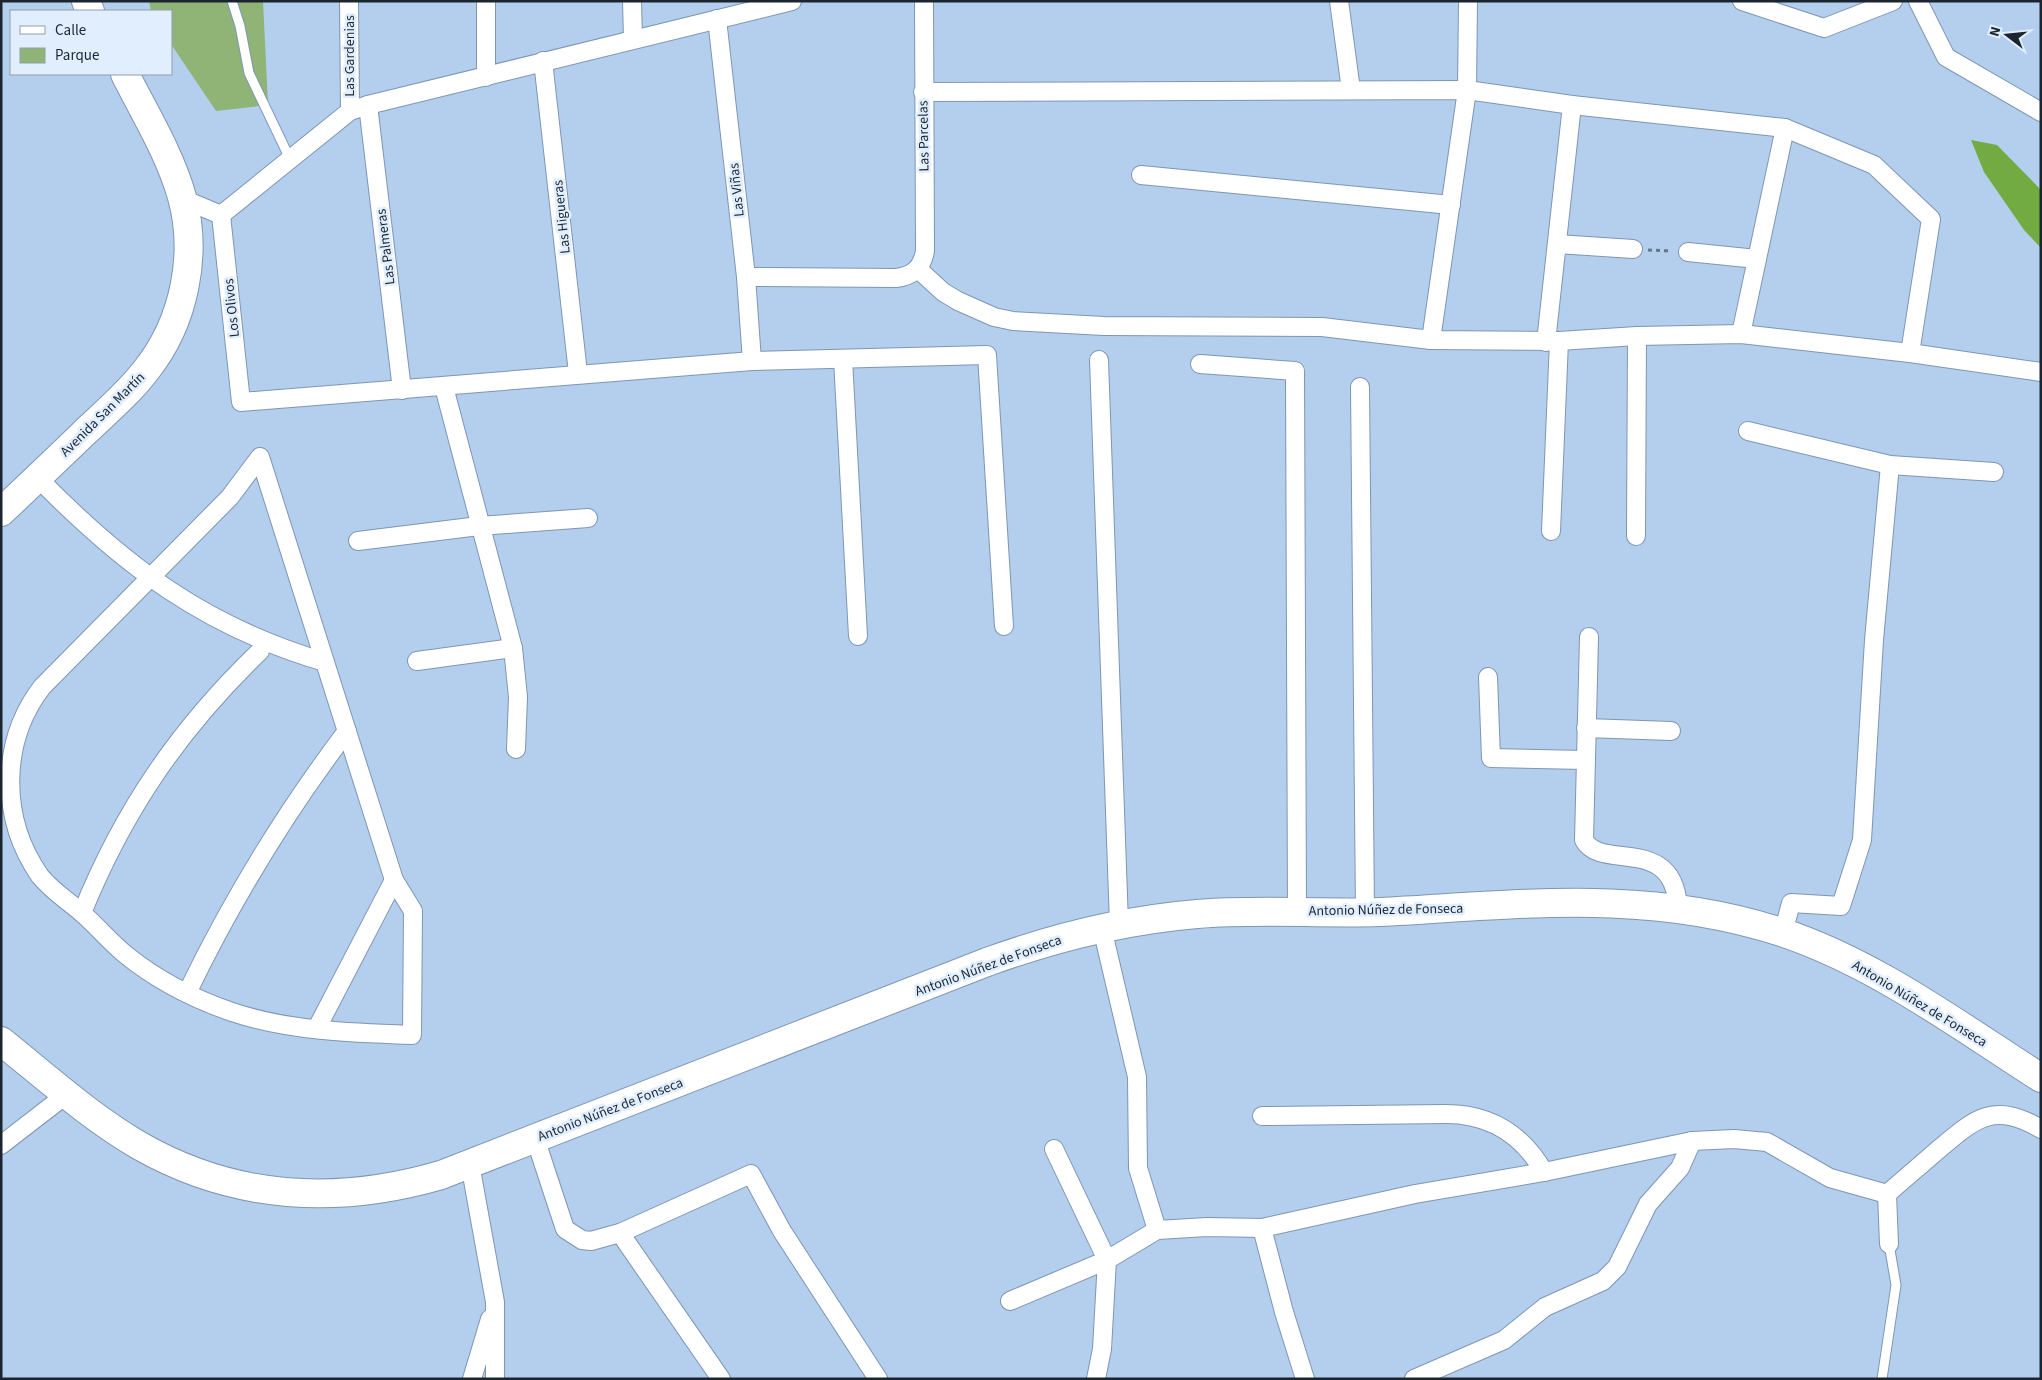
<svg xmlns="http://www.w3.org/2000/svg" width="2042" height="1380" viewBox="0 0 2042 1380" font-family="'Source Sans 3',sans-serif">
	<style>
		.green { fill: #8fb475 }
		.forest { fill: #72ab41 }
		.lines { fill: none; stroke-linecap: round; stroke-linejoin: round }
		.lane-casing { stroke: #7e96b4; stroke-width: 11 }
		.street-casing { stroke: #7e96b4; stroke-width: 20 }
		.primary-casing { stroke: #7e96b4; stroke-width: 30 }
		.path { stroke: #65768b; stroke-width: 3; stroke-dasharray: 4 4; stroke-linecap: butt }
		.lane { stroke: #fff; stroke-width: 9 }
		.street { stroke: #fff; stroke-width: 18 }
		.primary { stroke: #fff; stroke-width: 28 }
		.labels { text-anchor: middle; stroke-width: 5; stroke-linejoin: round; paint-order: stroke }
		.street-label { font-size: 14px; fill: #1b2530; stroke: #e0eefd }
	</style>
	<rect width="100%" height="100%" fill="#b4ceed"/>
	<polygon class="green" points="149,1 263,1 268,105 216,111 171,44 171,11 151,11"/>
	<polygon class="forest" points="1971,140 1997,145 2041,190 2041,248 2024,230 1984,172"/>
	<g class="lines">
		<defs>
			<g id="lane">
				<polyline points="232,1 240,26 249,73 290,159"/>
				<polyline points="1882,1379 1896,1285 1889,1244"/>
			</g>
			<g id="street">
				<polyline points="349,1 350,111"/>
				<polyline points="486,1 486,77"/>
				<polyline points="632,1 633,39"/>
				<polyline points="1339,1 1351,90"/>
				<polyline points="1742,1 1824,28 1893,1"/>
				<polyline points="1918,1 1946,57 2041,112"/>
				<polyline points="717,19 746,277 752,361"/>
				<polyline points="543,61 578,373"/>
				<polyline points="923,92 1467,90 1572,105 1785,128 1874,165 1931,219 1910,353 2041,372"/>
				<polyline points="368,105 402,390"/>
				<polyline points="1141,175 1451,205"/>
				<polyline points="183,199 221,215 350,111 368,105 792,1"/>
				<polyline points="221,215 241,402 752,361 987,355 1004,626"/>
				<polyline points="1557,244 1633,249"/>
				<polyline points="1688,252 1757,259"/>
				<polyline points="918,269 943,292 958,301 994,317 1013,321 1104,326 1322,327 1431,340 1559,341 1637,336 1741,334 1910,353"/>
				<path d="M746,277L896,278C913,276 922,268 925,251L924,1"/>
				<polyline points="1741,334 1785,128"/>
				<polyline points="1431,340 1467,90 1468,1"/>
				<polyline points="1546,342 1572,105"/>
				<polyline points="843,359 858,636"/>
				<polyline points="1099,360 1119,924"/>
				<polyline points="1200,364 1295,371 1297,911"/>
				<polyline points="444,387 513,648 518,697 516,749"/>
				<polyline points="1360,387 1365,912"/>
				<polyline points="1748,431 1890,465 1994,472"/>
				<path d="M260,457L394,880L413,911L412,1035C352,1033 289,1031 232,1012C194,999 157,980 126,955C110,942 97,926 82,913C67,900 52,891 40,876C0,819 0,742 42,687L230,497Z"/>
				<path d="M37,477C124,566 205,627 325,662"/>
				<polyline points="1551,531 1559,341"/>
				<polyline points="1636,536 1637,336"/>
				<polyline points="358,541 479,526 588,518"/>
				<path d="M1589,637L1584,840C1601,872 1674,833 1678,908"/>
				<polyline points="417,661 513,648"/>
				<polyline points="1488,677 1491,758 1585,760"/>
				<polyline points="1586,728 1671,731"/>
				<path d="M82,913C124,809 180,728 260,651"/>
				<polyline points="1102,928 1137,1077 1138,1168 1157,1230"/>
				<polyline points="1783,933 1791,903 1841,906 1862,840 1874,640 1890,465"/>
				<path d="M187,993C232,900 284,814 347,731"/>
				<polyline points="317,1028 394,880"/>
				<path d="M1262,1116L1446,1114C1490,1114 1522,1134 1544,1172"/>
				<polyline points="535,1138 565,1229 582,1240 591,1241 620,1233 751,1174 782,1231 878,1379"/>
				<polyline points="1,1145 67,1094"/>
				<polyline points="1054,1149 1107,1260 1102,1349 1096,1379"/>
				<polyline points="470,1164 495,1302 495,1379"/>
				<polyline points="1262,1228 1284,1312 1305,1379"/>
				<polyline points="620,1233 721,1379"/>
				<path d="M1889,1244L1887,1194C1904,1179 1922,1164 1939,1149C1977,1117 1994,1102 2041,1129"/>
				<polyline points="1010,1301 1107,1260 1157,1230 1207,1227 1262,1228 1415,1194 1544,1172 1692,1141 1734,1139 1767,1142 1830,1178 1887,1194"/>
				<polyline points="472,1379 490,1319"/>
				<polyline points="1414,1379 1504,1340 1545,1307 1603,1281 1617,1267 1648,1204 1680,1168 1692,1141"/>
			</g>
			<g id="primary">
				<polyline points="86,1 90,11"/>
				<path d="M1,512C29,486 56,460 83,434C105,413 129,393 147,369C184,322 198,255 182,197C170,154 145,114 125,74"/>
				<path d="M1,1041C46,1077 90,1117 140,1146C235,1200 338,1205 441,1175L987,962C1056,937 1125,920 1197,914C1258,909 1319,914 1380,912C1518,905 1646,888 1781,932C1875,963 1958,1025 2041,1078"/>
			</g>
		</defs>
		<use href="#lane" class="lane-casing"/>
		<use href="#street" class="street-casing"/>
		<use href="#primary" class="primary-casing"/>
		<polyline class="path" points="1648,250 1672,251"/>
		<use href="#lane" class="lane"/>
		<use href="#street" class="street"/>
		<use href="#primary" class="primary"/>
	</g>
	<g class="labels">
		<g class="street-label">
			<text transform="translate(349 56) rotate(-90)" y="5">Las Gardenias</text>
			<text transform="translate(923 136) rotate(-91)" y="5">Las Parcelas</text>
			<text transform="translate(736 190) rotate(-96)" y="5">Las Viñas</text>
			<text transform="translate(561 217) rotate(-96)" y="5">Las Higueras</text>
			<text transform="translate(385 247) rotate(-97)" y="5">Las Palmeras</text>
			<text transform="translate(231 308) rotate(-96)" y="5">Los Olivos</text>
			<text transform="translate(102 414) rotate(-45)" y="5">Avenida San Martín</text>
			<text transform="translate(1386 909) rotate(-1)" y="5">Antonio Núñez de Fonseca</text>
			<text transform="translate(988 965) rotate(-20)" y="5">Antonio Núñez de Fonseca</text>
			<text transform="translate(1920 1003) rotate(31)" y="5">Antonio Núñez de Fonseca</text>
			<text transform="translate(610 1109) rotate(-21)" y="5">Antonio Núñez de Fonseca</text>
		</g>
	</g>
	<rect width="2042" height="1380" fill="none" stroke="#1b2530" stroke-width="5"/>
	<rect x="10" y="10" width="162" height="65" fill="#e0eefd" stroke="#919eab"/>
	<rect x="20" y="26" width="25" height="8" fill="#ffffff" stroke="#919eab"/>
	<text x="55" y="35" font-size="15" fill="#1b2530">Calle</text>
	<rect x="20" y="48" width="25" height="15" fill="#8fb475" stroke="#919eab"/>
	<text x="55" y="60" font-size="15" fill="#1b2530">Parque</text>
	<g transform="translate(2007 35) rotate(286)" stroke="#e0eefd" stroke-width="4" paint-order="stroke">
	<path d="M0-4L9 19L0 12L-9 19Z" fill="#1b2530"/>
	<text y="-8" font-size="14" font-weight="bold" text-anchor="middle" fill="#1b2530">N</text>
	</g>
</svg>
